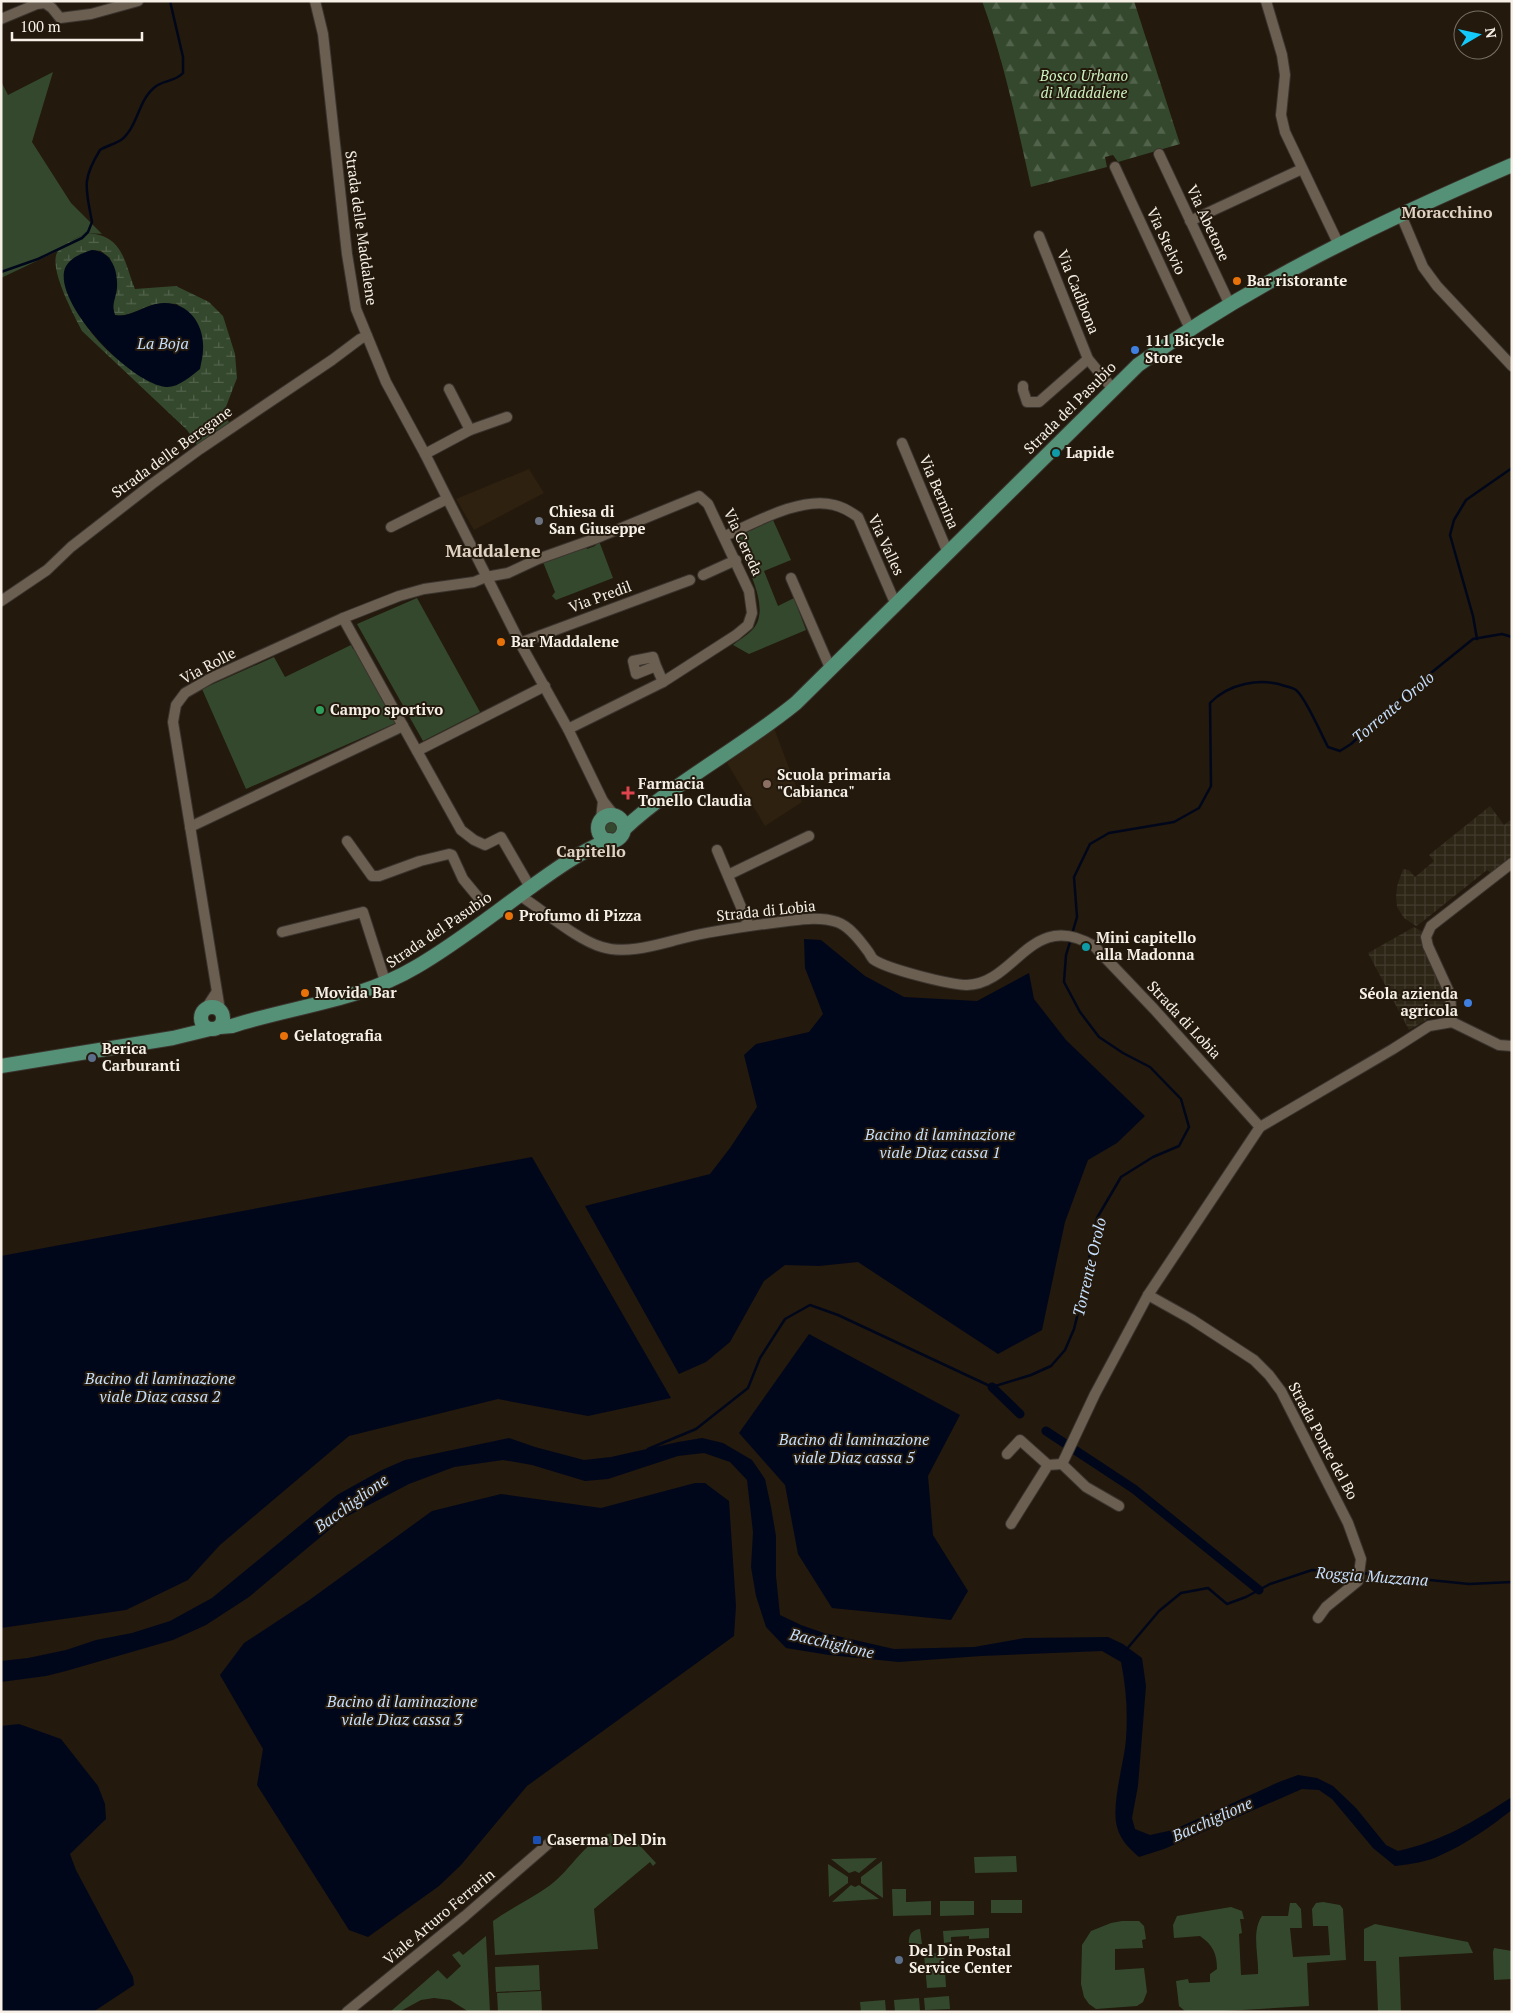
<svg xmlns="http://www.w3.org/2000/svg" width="1513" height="2013" viewBox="0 0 1513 2013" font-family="'PT Serif',serif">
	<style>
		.industrial { fill: url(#industrial-grid) }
		.built { fill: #2f2110 }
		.green { fill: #34482d }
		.forest { fill: url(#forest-firs) }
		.wetland { fill: url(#wetland-marsh); fill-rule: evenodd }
		.water { fill: #00071b }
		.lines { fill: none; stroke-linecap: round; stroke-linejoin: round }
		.stream { stroke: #00071b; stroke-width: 2.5 }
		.canal { stroke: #00071b; stroke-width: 9 }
		.minor-casing { stroke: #3b342e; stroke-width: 12 }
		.major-casing { stroke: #3b342e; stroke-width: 16 }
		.minor { stroke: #6b5f51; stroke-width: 10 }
		.major { stroke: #559177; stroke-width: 14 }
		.food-dot { fill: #e8710a; stroke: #23190d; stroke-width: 2 }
		.shop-dot { fill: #3f7fe0; stroke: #23190d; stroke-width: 2 }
		.culture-dot { fill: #0f9aa8; stroke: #23190d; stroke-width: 2 }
		.worship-dot { fill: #6b7280; stroke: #23190d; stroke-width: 2 }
		.leisure-dot { fill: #2e9e5b; stroke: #23190d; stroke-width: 2 }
		.education-dot { fill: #8d6e63; stroke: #23190d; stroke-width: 2 }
		.health-dot { fill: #e0444e; stroke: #23190d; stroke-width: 2 }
		.service-dot { fill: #5c6f8a; stroke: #23190d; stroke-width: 2 }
		.transit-dot { fill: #1a4fb4; stroke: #23190d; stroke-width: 2 }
		.labels { text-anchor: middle; stroke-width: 4; stroke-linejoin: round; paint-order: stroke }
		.park-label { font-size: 15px; font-style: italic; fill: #cbf2bd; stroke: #23190d }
		.street-label { font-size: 15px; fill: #f6f0e7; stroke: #23190d }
		.poi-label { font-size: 15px; font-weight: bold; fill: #f6f0e7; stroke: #23190d; text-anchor: start }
		.neighbourhood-label { font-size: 16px; font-weight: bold; fill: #e0d3c3; stroke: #23190d }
		.water-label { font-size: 16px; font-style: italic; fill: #c7dffd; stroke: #23190d }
		.quarter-label { font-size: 18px; font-weight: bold; fill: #e0d3c3; stroke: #23190d }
	</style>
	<defs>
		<pattern id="industrial-grid" width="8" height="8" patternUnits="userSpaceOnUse" patternTransform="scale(1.25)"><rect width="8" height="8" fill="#2d2515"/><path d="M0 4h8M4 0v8" fill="none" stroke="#423a2c"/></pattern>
		<pattern id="forest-firs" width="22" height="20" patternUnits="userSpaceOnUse" patternTransform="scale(1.25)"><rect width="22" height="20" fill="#34482d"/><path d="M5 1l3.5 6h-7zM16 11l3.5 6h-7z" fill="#52634b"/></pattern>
		<pattern id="wetland-marsh" width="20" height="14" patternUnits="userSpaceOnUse" patternTransform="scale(1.25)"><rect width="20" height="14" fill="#34482d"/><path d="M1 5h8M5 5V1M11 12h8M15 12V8" fill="none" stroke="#52634b"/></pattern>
	</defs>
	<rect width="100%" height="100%" fill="#23190d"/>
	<g class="industrial">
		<polygon points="1490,806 1504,825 1510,820 1512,822 1512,855 1491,873 1487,870 1422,922 1416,926 1404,918 1397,907 1396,897 1397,886 1403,869 1409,870 1415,877 1434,861 1429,855"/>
		<polygon points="1414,927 1425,933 1445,988 1441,990 1449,1007 1409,1030 1368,953"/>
	</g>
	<g class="built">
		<polygon points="529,469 544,493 474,530 456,499"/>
		<polygon points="774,728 802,802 765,826 727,763"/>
	</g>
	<g class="green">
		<polygon points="53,72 32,142 71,203 102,234 88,233 74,239 58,251 1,278 1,81 8,95"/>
		<path d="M773,520L791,560L764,571L778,606L794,598L806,630L749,654L733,645C739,640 749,634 754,628C771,606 745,564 737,543L739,536Z"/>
		<polygon points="599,541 613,578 556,600 552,596 555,592 543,562 586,546 587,549 595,546"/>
		<polygon points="417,598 480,712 423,741 357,624"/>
		<polygon points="351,645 353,649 358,647 398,722 246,789 202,689 274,657 285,677"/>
		<circle cx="611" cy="828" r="7"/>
		<path d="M615,1832L631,1836L656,1863L653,1866L650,1862L594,1909L598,1949L495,1955L493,1921C511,1908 531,1899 549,1886C572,1870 585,1838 615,1832Z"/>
		<polygon points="1016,1856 1017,1872 975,1873 974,1857"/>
		<polygon points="877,1858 859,1873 855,1871 849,1873 831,1859"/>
		<polygon points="882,1861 883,1898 861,1883 861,1877"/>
		<polygon points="828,1864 848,1877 848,1883 829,1897"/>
		<polygon points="851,1885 855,1887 859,1885 879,1899 832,1902"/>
		<polygon points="892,1889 906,1889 906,1902 931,1901 931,1915 893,1916"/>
		<rect x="991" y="1900" width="31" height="13"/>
		<polygon points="940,1901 974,1901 974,1915 940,1916"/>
		<path d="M1323,1902L1340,1905L1343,1909L1346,1960L1307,1963L1309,2006L1207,2012H1186L1179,2006L1176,1981L1188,1979L1189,1983L1210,1982V1974L1217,1969C1217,1954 1213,1945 1200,1936L1174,1938L1173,1925L1177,1916L1231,1907L1242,1911L1244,1919H1240L1242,1933L1239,1934L1241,1975L1258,1974C1259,1956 1251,1932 1262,1916H1288L1290,1903H1296L1301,1909L1302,1928H1290L1293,1957L1330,1955L1328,1926H1313L1312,1909L1316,1903Z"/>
		<polygon points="1122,1921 1139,1921 1144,1926 1146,1939 1142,1940 1143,1948 1115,1949 1115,1970 1144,1968 1147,1992 1143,2002 1137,2006 1096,2009 1089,2004 1084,1997 1081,1984 1082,1945 1091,1931 1111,1923"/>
		<polygon points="1375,1924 1468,1942 1473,1953 1399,1957 1401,2012 1378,2012 1376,1961 1364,1961 1364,1929"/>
		<polygon points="989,1928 989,1938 969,1939 969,1936 951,1937 951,1942 944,1943 943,1931"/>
		<path d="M920,1929L922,1944L909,1945C908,1936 911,1930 920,1929Z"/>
		<polygon points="486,1936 490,2012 469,2012 450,2000 434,1998 421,2000 399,2012 390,2012 438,1970 447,1979 461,1966 452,1955 459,1951 463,1955"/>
		<polygon points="1494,1948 1512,1951 1512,1979 1494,1980 1493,1952"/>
		<polygon points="944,1953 946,1987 927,1988 924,1954"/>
		<polygon points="539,1965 540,1990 496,1992 495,1967"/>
		<polygon points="541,1991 542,2012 498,2012 497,1993"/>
		<polygon points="949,1996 950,2009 925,2010 924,1998"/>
		<polygon points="919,1998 920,2011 895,2012 894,2000"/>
		<polygon points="885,2000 886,2012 861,2012 860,2002"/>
	</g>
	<path class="forest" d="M982,1H1134L1180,144L1118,162L1113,155L1105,157L1107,167L1031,187C1017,124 1004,61 982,1Z"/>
	<path class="wetland" d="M88,233C124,236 124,262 135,289L176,286L209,302L223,316L235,354L237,378L224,412L231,427L200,449L187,430L82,331C74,315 47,266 58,251C64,242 79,237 88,233ZM92,250L101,251L110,258L113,308L115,315C129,318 143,306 157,304C163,303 170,304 177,304C194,320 200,325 203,349L167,387C120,372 70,322 64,272Z"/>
	<g class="water">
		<path d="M92,250C112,252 118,270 117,288C116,298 111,305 115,315C129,318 142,307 156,304C185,298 205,322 203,350C203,356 201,363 200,369C191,376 178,388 166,387C132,384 58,308 64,272C66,259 82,253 92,250Z"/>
		<polygon points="804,939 821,940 865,976 904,997 977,1001 1029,973 1034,999 1066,1040 1145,1116 1117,1143 1088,1160 1065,1222 1042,1330 998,1354 858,1262 819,1266 785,1265 764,1281 730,1342 706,1362 679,1374 585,1206 710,1174 730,1148 757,1107 744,1055 756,1044 809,1032 823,1014 805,968"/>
		<polygon points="532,1157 671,1398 588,1416 498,1399 349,1436 220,1545 188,1580 126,1610 1,1628 1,1256"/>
		<polygon points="809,1334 960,1415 928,1476 933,1535 968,1591 951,1620 832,1608 798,1554 785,1485 739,1433"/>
		<path d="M509,1438L535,1447L584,1460L611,1457L678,1442L702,1438L723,1443L752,1460L765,1479L771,1507L776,1536V1576L780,1615L801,1625L824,1633L894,1649L974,1647L1025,1638L1108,1637L1123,1644L1142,1658L1146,1686L1138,1786L1132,1818L1135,1829L1150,1835L1173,1830L1279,1782L1298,1775L1317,1778L1333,1786L1356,1808L1386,1845L1398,1851C1443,1841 1473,1822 1512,1797V1810C1491,1826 1465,1845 1441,1855C1427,1862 1411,1864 1395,1866L1373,1848L1332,1799L1319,1790L1302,1789L1164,1849L1139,1857C1129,1848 1121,1841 1117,1827C1111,1804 1124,1764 1126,1739C1128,1712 1126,1687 1121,1662L1102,1651L981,1656L899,1662L829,1655L786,1648L766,1627L756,1596L751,1567L753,1532L747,1480L730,1462L704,1453L678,1456L608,1479L585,1481L532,1465L503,1460L454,1467L409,1484L342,1519L249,1597L206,1625L173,1640L66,1671L46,1676L1,1682V1661L28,1658L66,1650L96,1640L132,1633L170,1621L212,1598L337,1495L382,1470L405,1460Z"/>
		<polygon points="695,1483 705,1483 729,1501 736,1606 734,1636 527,1786 461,1865 439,1886 368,1937 349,1930 257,1785 263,1749 220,1675 244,1643 308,1601 432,1511 501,1494 601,1508"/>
		<polygon points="19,1724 61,1739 98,1786 105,1804 106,1819 70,1854 76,1870 133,1977 134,1985 93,2012 1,2012 1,1726"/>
	</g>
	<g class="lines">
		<g class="stream">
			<path d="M1,272L38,259L82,238L88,232L92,222C86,188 81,181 100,150C106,146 115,144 121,140C138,127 138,100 155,87C163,80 175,82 183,73V57L170,1"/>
			<polyline points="1477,639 1473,616 1450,535 1454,520 1466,500 1512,468"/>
			<path d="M1072,934L1077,917L1074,877L1090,844L1109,833L1174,822L1199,808L1211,786L1210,703C1228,684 1260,677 1285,686C1288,687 1293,688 1296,690C1306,698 1321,734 1328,747L1340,751L1351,744L1421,681L1473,639L1502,634L1512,637"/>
			<polyline points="648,1449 696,1429 748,1388 760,1358 785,1319 810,1305 838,1315 992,1387 1031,1375 1051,1366 1065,1350 1074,1329 1080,1305 1097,1218 1121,1177 1153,1157 1179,1146 1189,1127 1181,1099 1150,1067 1123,1053 1099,1037 1080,1012 1064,982 1066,955 1071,939"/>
			<polyline points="1361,1573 1469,1584 1512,1582"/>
			<polyline points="1126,1650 1159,1611 1181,1593 1208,1588 1227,1604 1246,1597 1270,1584 1312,1570 1356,1572"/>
		</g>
		<g class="canal">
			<polyline points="992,1387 1020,1414"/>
			<polyline points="1046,1431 1134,1489 1259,1590"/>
		</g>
		<defs>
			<g id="minor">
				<polyline points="315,1 323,34 347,254 356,309 386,382 425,454 520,643 568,729 603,801 614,815"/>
				<polyline points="1266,1 1282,55 1285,75 1281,115 1285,132 1339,245"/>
				<polyline points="1,19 37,4 45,3 52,8 60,18 91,14 138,1"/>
				<polyline points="1159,154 1230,305"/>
				<polyline points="1115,167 1190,329"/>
				<polyline points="1401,215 1423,267 1437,286 1512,366"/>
				<polyline points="1190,221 1302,169"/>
				<polyline points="1039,236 1088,359 1112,388"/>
				<polyline points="1023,386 1023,390 1027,402 1039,402 1088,359"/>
				<polyline points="449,389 470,430"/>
				<polyline points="902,443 948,553"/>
				<polyline points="425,454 470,430 507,417"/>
				<polyline points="391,527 447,499"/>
				<path d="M725,536C754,523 801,496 834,505C843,507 851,512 858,517L896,605"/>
				<polyline points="703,575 736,560"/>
				<polyline points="791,578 831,670"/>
				<polyline points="1,601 47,570 71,547 152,484 200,449 332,360 360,339 367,336"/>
				<polyline points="520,643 690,580"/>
				<polyline points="656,666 653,657 633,661 636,674 656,666 663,682"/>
				<polyline points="403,726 461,830 474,840 485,845 501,837 530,887"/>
				<polyline points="417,751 545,686"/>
				<polyline points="601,819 603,801"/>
				<polyline points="190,827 403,726 343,618"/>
				<polyline points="347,841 372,876 379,876 420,861 449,854 452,855 463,879 482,902"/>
				<polyline points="717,850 749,926"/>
				<polyline points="728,875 809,836"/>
				<path d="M519,895C543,910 577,940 602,947C627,955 659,944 684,938C716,930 748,926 780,922C799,920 818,916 837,922C849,926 859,939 867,950C869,952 871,957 873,959C886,969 951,985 967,985C1016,984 1031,908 1094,946L1154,1009L1260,1127L1393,1049L1429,1026L1452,1022L1499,1045L1512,1046"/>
				<polyline points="282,932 363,912 386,984"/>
				<polyline points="205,1010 216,993"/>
				<polyline points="220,1010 173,722 176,705 185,693 211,678 343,618 399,596 424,589 474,582 486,577 508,573 538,559 597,538 699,496 708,504 749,591 752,613 748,625 736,635 663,682 568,729"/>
				<polyline points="1452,1022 1450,994 1428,946 1426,937 1431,926 1512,863"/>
				<polyline points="1148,1295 1191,1319 1254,1360 1269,1375 1281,1391 1348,1523 1361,1559 1358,1581 1326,1607 1318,1618"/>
				<polyline points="1007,1454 1020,1440 1048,1465"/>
				<polyline points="1062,1464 1095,1394 1148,1295 1260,1127"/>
				<polyline points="1062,1464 1086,1487 1119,1506"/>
				<polyline points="1011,1524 1048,1465 1062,1464"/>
				<polyline points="347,2012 465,1916 548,1844"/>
			</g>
			<g id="major">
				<circle cx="611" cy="828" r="13"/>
				<path d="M624,829C676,781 741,748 796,703L1138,365C1253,282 1382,221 1512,165"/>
				<circle cx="212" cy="1018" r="11"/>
				<path d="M220,1027L232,1026C294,1006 359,1001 416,967C456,944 493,914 531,887C556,869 581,851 609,840"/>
				<polyline points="1,1066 173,1038 210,1029"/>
			</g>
		</defs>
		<use href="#minor" class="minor-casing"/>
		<use href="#major" class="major-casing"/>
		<use href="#minor" class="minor"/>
		<use href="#major" class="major"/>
	</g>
	<g class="food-dot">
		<circle cx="1237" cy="281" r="5"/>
		<circle cx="501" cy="642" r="5"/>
		<circle cx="509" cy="916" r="5"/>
		<circle cx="305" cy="993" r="5"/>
		<circle cx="284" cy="1036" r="5"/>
	</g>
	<g class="shop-dot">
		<circle cx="1135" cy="350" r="5"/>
		<circle cx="1468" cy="1003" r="5"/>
	</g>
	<g class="culture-dot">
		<circle cx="1056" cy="453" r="5"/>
		<circle cx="1086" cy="947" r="5"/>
	</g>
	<circle class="worship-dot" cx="539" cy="521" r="5"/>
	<circle class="leisure-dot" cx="320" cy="710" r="5"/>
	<circle class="education-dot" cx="767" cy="784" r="5"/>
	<path class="health-dot" d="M625.5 785.5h5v5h5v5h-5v5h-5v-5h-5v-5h5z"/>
	<g class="service-dot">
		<circle cx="92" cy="1058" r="5"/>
		<circle cx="899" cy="1960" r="5"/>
	</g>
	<rect class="transit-dot" x="532" y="1835" width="10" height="10" rx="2.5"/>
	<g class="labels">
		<g class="park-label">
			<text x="1084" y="81">Bosco Urbano<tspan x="1084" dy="17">di Maddalene</tspan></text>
		</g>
		<g class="street-label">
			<text transform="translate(1208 223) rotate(65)" y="5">Via Abetone</text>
			<text transform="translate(361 228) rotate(82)" y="5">Strada delle Maddalene</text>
			<text transform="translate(1166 241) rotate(65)" y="5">Via Stelvio</text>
			<text transform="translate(1078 292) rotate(68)" y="5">Via Cadibona</text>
			<text transform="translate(1070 408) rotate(-45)" y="5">Strada del Pasubio</text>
			<text transform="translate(172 452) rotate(-36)" y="5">Strada delle Beregane</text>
			<text transform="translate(939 492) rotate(67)" y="5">Via Bernina</text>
			<text transform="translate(743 542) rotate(65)" y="5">Via Cereda</text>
			<text transform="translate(886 545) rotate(65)" y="5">Via Valles</text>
			<text transform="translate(600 597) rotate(-20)" y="5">Via Predil</text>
			<text transform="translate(208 666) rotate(-28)" y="5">Via Rolle</text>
			<text transform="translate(766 911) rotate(-6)" y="5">Strada di Lobia</text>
			<text transform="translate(439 930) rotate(-34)" y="5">Strada del Pasubio</text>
			<text transform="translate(1184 1020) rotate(47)" y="5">Strada di Lobia</text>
			<text transform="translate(1323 1441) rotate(62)" y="5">Strada Ponte del Bo</text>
			<text transform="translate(439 1917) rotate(-40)" y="5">Viale Arturo Ferrarin</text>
		</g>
		<g class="poi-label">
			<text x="1247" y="286">Bar ristorante</text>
			<text x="1145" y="346">111 Bicycle<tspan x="1145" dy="17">Store</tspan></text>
			<text x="1066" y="458">Lapide</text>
			<text x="549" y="517">Chiesa di<tspan x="549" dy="17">San Giuseppe</tspan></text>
			<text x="511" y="647">Bar Maddalene</text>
			<text x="330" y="715">Campo sportivo</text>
			<text x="777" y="780">Scuola primaria<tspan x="777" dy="17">"Cabianca"</tspan></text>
			<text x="638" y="789">Farmacia<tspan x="638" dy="17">Tonello Claudia</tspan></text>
			<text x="519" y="921">Profumo di Pizza</text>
			<text x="1096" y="943">Mini capitello<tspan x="1096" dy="17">alla Madonna</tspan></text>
			<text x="315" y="998">Movida Bar</text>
			<text x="1458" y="999" text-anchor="end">Séola azienda<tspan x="1458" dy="17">agricola</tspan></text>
			<text x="294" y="1041">Gelatografia</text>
			<text x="102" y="1054">Berica<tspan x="102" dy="17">Carburanti</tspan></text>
			<text x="547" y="1845">Caserma Del Din</text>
			<text x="909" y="1956">Del Din Postal<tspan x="909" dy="17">Service Center</tspan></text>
		</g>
		<g class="neighbourhood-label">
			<text x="1447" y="218">Moracchino</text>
			<text x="591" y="857">Capitello</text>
		</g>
		<g class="water-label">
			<text x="163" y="349">La Boja</text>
			<text transform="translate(1393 707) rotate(-40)" y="6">Torrente Orolo</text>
			<text x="940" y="1140">Bacino di laminazione<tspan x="940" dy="18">viale Diaz cassa 1</tspan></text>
			<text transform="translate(1089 1267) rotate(-77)" y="6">Torrente Orolo</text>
			<text x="160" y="1384">Bacino di laminazione<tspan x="160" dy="18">viale Diaz cassa 2</tspan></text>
			<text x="854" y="1445">Bacino di laminazione<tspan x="854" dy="18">viale Diaz cassa 5</tspan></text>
			<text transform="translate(351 1503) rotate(-36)" y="6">Bacchiglione</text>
			<text transform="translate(1372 1576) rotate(4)" y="6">Roggia Muzzana</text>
			<text transform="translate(832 1643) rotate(13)" y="6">Bacchiglione</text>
			<text x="402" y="1707">Bacino di laminazione<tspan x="402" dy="18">viale Diaz cassa 3</tspan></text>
			<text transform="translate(1212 1819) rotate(-24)" y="6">Bacchiglione</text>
		</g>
		<g class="quarter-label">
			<text x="493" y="557">Maddalene</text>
		</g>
	</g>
	<rect width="1513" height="2013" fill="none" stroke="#f6f0e7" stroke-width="5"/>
	<g transform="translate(1478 35) rotate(81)"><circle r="24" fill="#23190d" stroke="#776f64"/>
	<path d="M0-4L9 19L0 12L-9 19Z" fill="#14cafb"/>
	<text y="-8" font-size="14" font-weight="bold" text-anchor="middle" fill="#f6f0e7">N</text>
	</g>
	<path d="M12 32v8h130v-8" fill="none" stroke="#f6f0e7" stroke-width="2.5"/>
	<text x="20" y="32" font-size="15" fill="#f6f0e7" stroke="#23190d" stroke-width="4" paint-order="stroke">100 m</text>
</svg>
